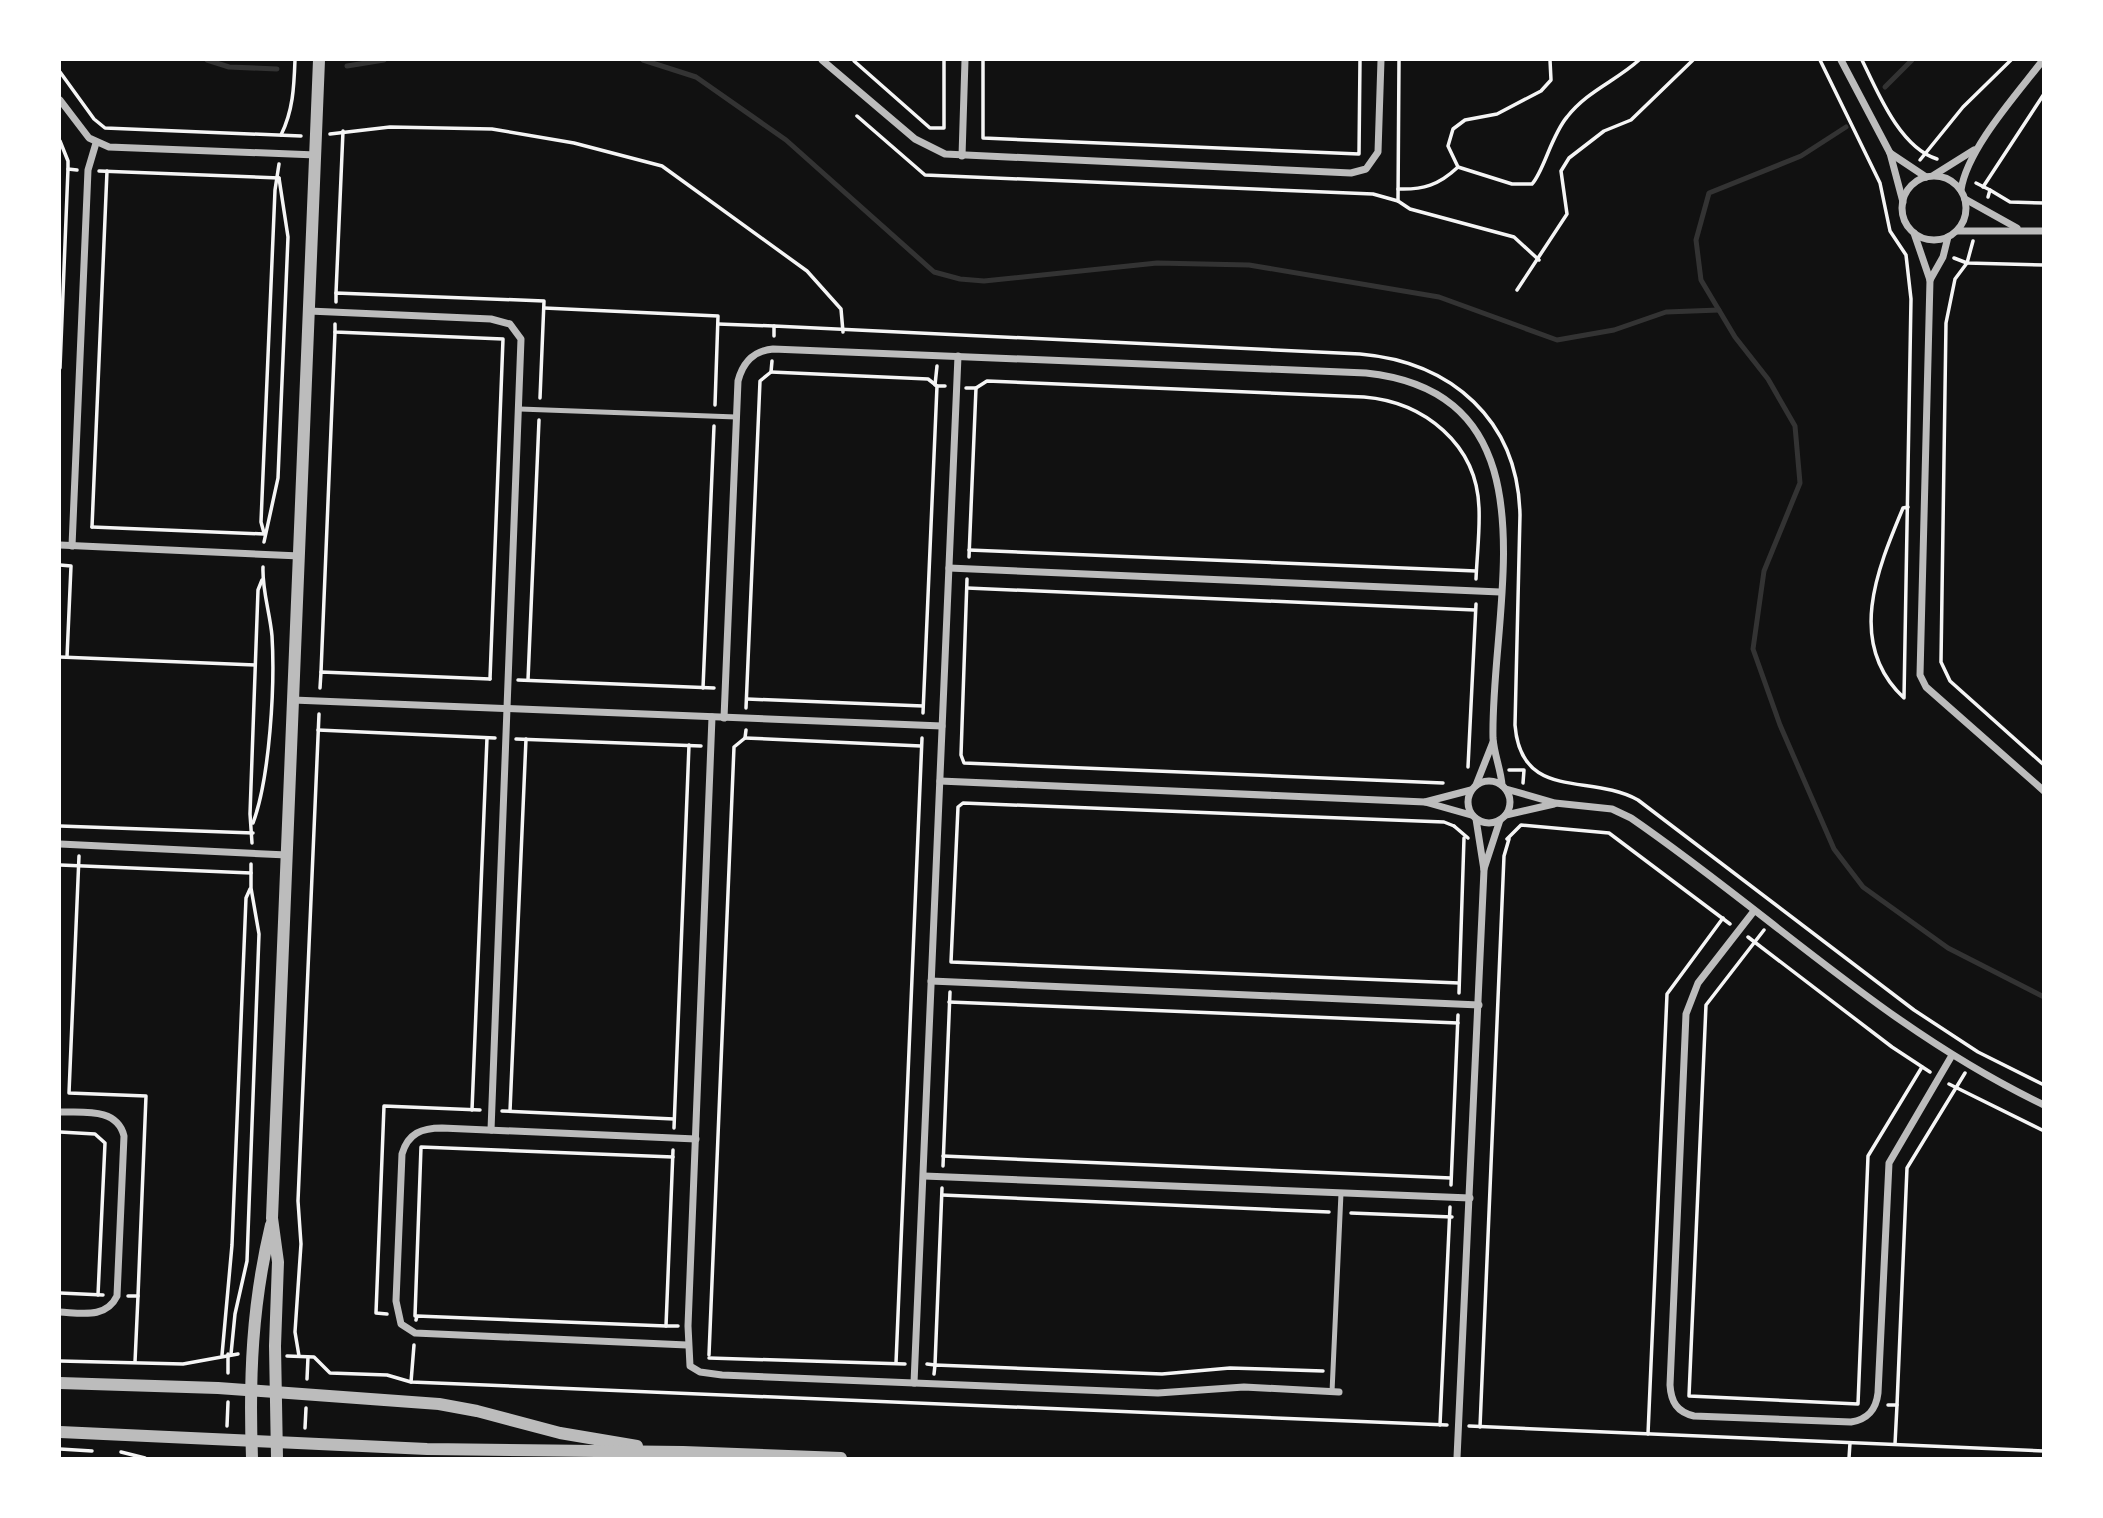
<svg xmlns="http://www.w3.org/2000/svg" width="2103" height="1518" viewBox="0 0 2103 1518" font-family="Rubik,sans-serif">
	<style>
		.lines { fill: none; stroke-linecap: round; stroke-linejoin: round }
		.stream { stroke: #333; stroke-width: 5 }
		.path { stroke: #f5f5f5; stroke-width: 3.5 }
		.service { stroke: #bcbcbc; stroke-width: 5 }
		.minor { stroke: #bcbcbc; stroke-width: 7 }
		.tertiary { stroke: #bcbcbc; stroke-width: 12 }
	</style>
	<rect width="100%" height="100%" fill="#111"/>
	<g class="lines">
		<g class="stream">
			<polyline points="207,60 229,67 277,69"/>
			<polyline points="643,60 696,77 786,140 934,272 960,279 984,281 1157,263 1249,265 1439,297 1557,340 1614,330 1666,312 1719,310"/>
			<polyline points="347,66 384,60"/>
			<polyline points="1885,87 1912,60"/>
			<polyline points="1846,127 1801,156 1709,193 1696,240 1701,280 1735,337 1768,379 1795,426 1800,483 1764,571 1753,649 1780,725 1834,849 1863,887 1948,948 2044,997"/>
		</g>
		<g class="path">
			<polyline points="983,60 983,138 1359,154 1360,60"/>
			<polyline points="1399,60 1398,201 1410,209 1514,237 1539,260"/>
			<path d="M1550,60L1551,80L1541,91L1497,114L1465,120L1453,129L1448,146L1458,167L1512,184H1532C1544,171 1551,136 1567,117C1587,91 1616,81 1639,60"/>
			<path d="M1820,60L1880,183L1890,231L1906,255L1911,299L1904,698C1846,644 1877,570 1903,508L1908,507"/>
			<path d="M1862,60C1877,91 1900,148 1937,159"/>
			<polyline points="854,61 930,128 944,128 944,60"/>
			<polyline points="60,72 94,119 105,128 301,136"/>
			<polyline points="857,116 925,175 1373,194 1398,201"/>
			<polyline points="330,134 390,127 492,129 574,143 662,166 807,271 841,309 843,332"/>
			<path d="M281,135C293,111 294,87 295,60"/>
			<polyline points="60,141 68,161 68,169 77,170"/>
			<polyline points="1920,160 1963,107 2011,60"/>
			<polyline points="99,171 279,178"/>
			<polyline points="1976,183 1990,190 1988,197"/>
			<polyline points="1983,187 2044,94"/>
			<path d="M1398,189C1423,190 1439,185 1458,167"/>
			<polyline points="1990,190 2010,202 2044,203"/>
			<polyline points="1973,241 1967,263 2044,265"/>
			<polyline points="1954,258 1967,263 1955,279 1946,323 1941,662 1950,681 2044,765"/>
			<polyline points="1517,290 1567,214 1561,171 1569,158 1604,131 1631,120 1693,60"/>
			<polyline points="336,293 343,131"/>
			<polyline points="336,302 336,293 544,301 540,398"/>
			<polyline points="544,308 718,316 715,405"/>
			<polyline points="335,324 335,332 503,339 490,679"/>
			<polyline points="718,324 774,326"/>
			<path d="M774,336V326L1360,354C1452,362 1518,420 1520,515L1515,725C1521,802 1590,773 1638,800L1914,1010L1978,1052L2044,1085"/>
			<polyline points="60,368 68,169"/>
			<polyline points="771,372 928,379 937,386 945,386"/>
			<polyline points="935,385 937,366"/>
			<path d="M966,388H976L987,381L1364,397C1424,402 1477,444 1479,508C1480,531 1477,555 1476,579"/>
			<polyline points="92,527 107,171"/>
			<polyline points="92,527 264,534"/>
			<polyline points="264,533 261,522 275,190 279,164"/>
			<polyline points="264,542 278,478 288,237 279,178"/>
			<polyline points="969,550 1476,571"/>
			<polyline points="969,557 976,388"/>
			<polyline points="60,565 71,566 67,657"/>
			<polyline points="967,579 961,755 964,763 1443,783"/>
			<polyline points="967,588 1475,610"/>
			<polyline points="60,657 255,665"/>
			<polyline points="321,672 335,332"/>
			<polyline points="518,680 714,688"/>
			<polyline points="528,680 539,420"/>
			<polyline points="320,688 321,672 490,679"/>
			<polyline points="703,688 714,426"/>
			<polyline points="747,699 923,706"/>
			<polyline points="746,708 760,381 771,372 772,361"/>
			<polyline points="923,713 937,386"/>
			<polyline points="318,730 495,738"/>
			<polyline points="745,738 921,746"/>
			<polyline points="516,739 701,746"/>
			<polyline points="1468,767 1476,604"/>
			<polyline points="1509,770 1524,770 1523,783"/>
			<path d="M253,823C270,777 275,685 272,636C270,613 262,590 263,567"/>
			<polyline points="60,826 253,833"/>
			<polyline points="1454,826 1444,822 963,803 958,807 951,962 1459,983"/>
			<polyline points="1454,826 1468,838"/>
			<polyline points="1507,839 1521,825 1609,833 1730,924"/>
			<polyline points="252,843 250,814 258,590 262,580"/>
			<polyline points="79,856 69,1093 146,1096 138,1296 128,1296"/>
			<polyline points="60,865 251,873"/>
			<polyline points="1764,930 1706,1005 1689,1396 1858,1404 1868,1156 1922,1067"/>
			<polyline points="1748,937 1892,1047 1930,1072"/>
			<polyline points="1459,993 1464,838"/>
			<polyline points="949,1002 1458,1023"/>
			<polyline points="1949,1084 2044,1131"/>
			<polyline points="472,1110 487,738"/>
			<polyline points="502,1111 674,1119"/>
			<polyline points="510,1111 526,739"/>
			<polyline points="674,1128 689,745"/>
			<polyline points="60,1132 95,1134 105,1143 98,1295"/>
			<polyline points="673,1150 666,1326 678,1326"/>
			<polyline points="943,1156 1451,1178"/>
			<polyline points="943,1166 950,992"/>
			<polyline points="1451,1185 1458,1015"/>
			<polyline points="942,1195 1329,1212"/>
			<polyline points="1351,1213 1452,1217"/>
			<polyline points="60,1293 103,1295"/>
			<polyline points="387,1314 376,1313 384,1106 480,1110"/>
			<polyline points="415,1316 421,1147 673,1157"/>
			<polyline points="416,1320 417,1316 666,1326"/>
			<polyline points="228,1354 228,1373"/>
			<polyline points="231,1354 235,1314 247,1261 259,934 251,888 251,864"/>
			<polyline points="222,1355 232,1245 246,898 250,889"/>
			<polyline points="709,1355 734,747 745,738 746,730"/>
			<polyline points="287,1356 314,1357 330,1373 387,1375 411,1382 1447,1425"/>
			<polyline points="299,1356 295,1332 301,1244 298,1201 319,714"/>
			<polyline points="709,1358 905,1364"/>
			<polyline points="60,1361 183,1364 238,1354"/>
			<polyline points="135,1362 138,1296"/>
			<polyline points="896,1363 922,738"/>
			<polyline points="927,1364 935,1365 942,1188"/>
			<polyline points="934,1374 935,1365 1162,1374 1230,1368 1323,1371"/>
			<polyline points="307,1379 308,1357"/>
			<polyline points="411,1382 414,1345"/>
			<polyline points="1888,1405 1897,1405 1895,1444"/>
			<polyline points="1897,1405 1907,1168 1965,1073"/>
			<polyline points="1440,1425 1450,1207"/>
			<polyline points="227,1426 228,1402"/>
			<polyline points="1469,1426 2044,1451"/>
			<polyline points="1480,1427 1504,856 1509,839"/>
			<polyline points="305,1428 306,1408"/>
			<polyline points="1648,1434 1667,994 1723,918"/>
			<polyline points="60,1449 92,1451"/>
			<polyline points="121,1452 145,1458"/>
			<polyline points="1849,1458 1850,1443"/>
		</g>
		<g class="service">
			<polyline points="520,409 736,417"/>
			<polyline points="1332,1392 1341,1193"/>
		</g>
		<g class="minor">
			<polyline points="822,60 915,139 945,154 1351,173 1366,169 1378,152 1381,60"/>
			<polyline points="1841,60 1890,153 1903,202"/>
			<polyline points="60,100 89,138 109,147 316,155"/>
			<polyline points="1890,153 1926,177"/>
			<polyline points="962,156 965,60"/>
			<polyline points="1934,175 1974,150"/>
			<circle cx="1934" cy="208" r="32"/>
			<path d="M1961,190C1967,149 2017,94 2043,60"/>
			<polyline points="1965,199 2017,228"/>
			<polyline points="1957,231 2044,231"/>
			<polyline points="1914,233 1930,280 1920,675 1926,687 2044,791"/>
			<polyline points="1930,280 1943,257 1948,237"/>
			<polyline points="309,311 491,319 510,324 521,339 491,1130"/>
			<polyline points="60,545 300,556"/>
			<polyline points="72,546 88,170 96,143"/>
			<polyline points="949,568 1500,592"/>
			<polyline points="293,700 942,726"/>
			<polyline points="712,717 688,1326 690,1366 700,1372 722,1375 1158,1393 1244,1387 1339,1392"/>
			<path d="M724,718L738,381C743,362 753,351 773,349L1366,373C1562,394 1490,607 1493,738C1494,754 1501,770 1502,785"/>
			<circle cx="1489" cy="802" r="21"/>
			<polyline points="940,781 1425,802 1471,790"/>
			<polyline points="1476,785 1493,742"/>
			<path d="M1506,789L1555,803L1612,809L1631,818C1772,915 1887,1030 2044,1105"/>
			<polyline points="1425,802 1471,815"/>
			<polyline points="1506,815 1554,804"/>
			<polyline points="60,844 287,855"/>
			<polyline points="1484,869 1500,820"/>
			<path d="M1754,911L1698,983L1686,1014L1670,1385C1671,1402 1677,1412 1694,1416L1851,1422C1868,1419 1876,1410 1878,1393L1889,1163L1951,1057"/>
			<polyline points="931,981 1479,1005"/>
			<path d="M60,1112C82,1113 117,1107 124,1136L117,1296C106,1319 81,1313 60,1312"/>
			<polyline points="924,1176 1470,1198"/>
			<path d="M687,1345L415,1333L401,1324L396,1301L402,1154C408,1133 422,1128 442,1128L696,1139"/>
			<polyline points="914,1383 958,356"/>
			<polyline points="1457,1458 1484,870 1476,819"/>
		</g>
		<g class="tertiary">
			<polyline points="60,1383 218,1388 439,1404 477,1411 560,1433 637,1446"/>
			<polyline points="60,1432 427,1449 683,1452 841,1458"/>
			<path d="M252,1458C249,1377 252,1305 271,1225"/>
			<polyline points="277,1458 275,1346 278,1262 272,1218 273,1193 319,60"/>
		</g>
	</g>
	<rect width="2103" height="1518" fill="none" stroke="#ffffff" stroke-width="122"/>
</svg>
